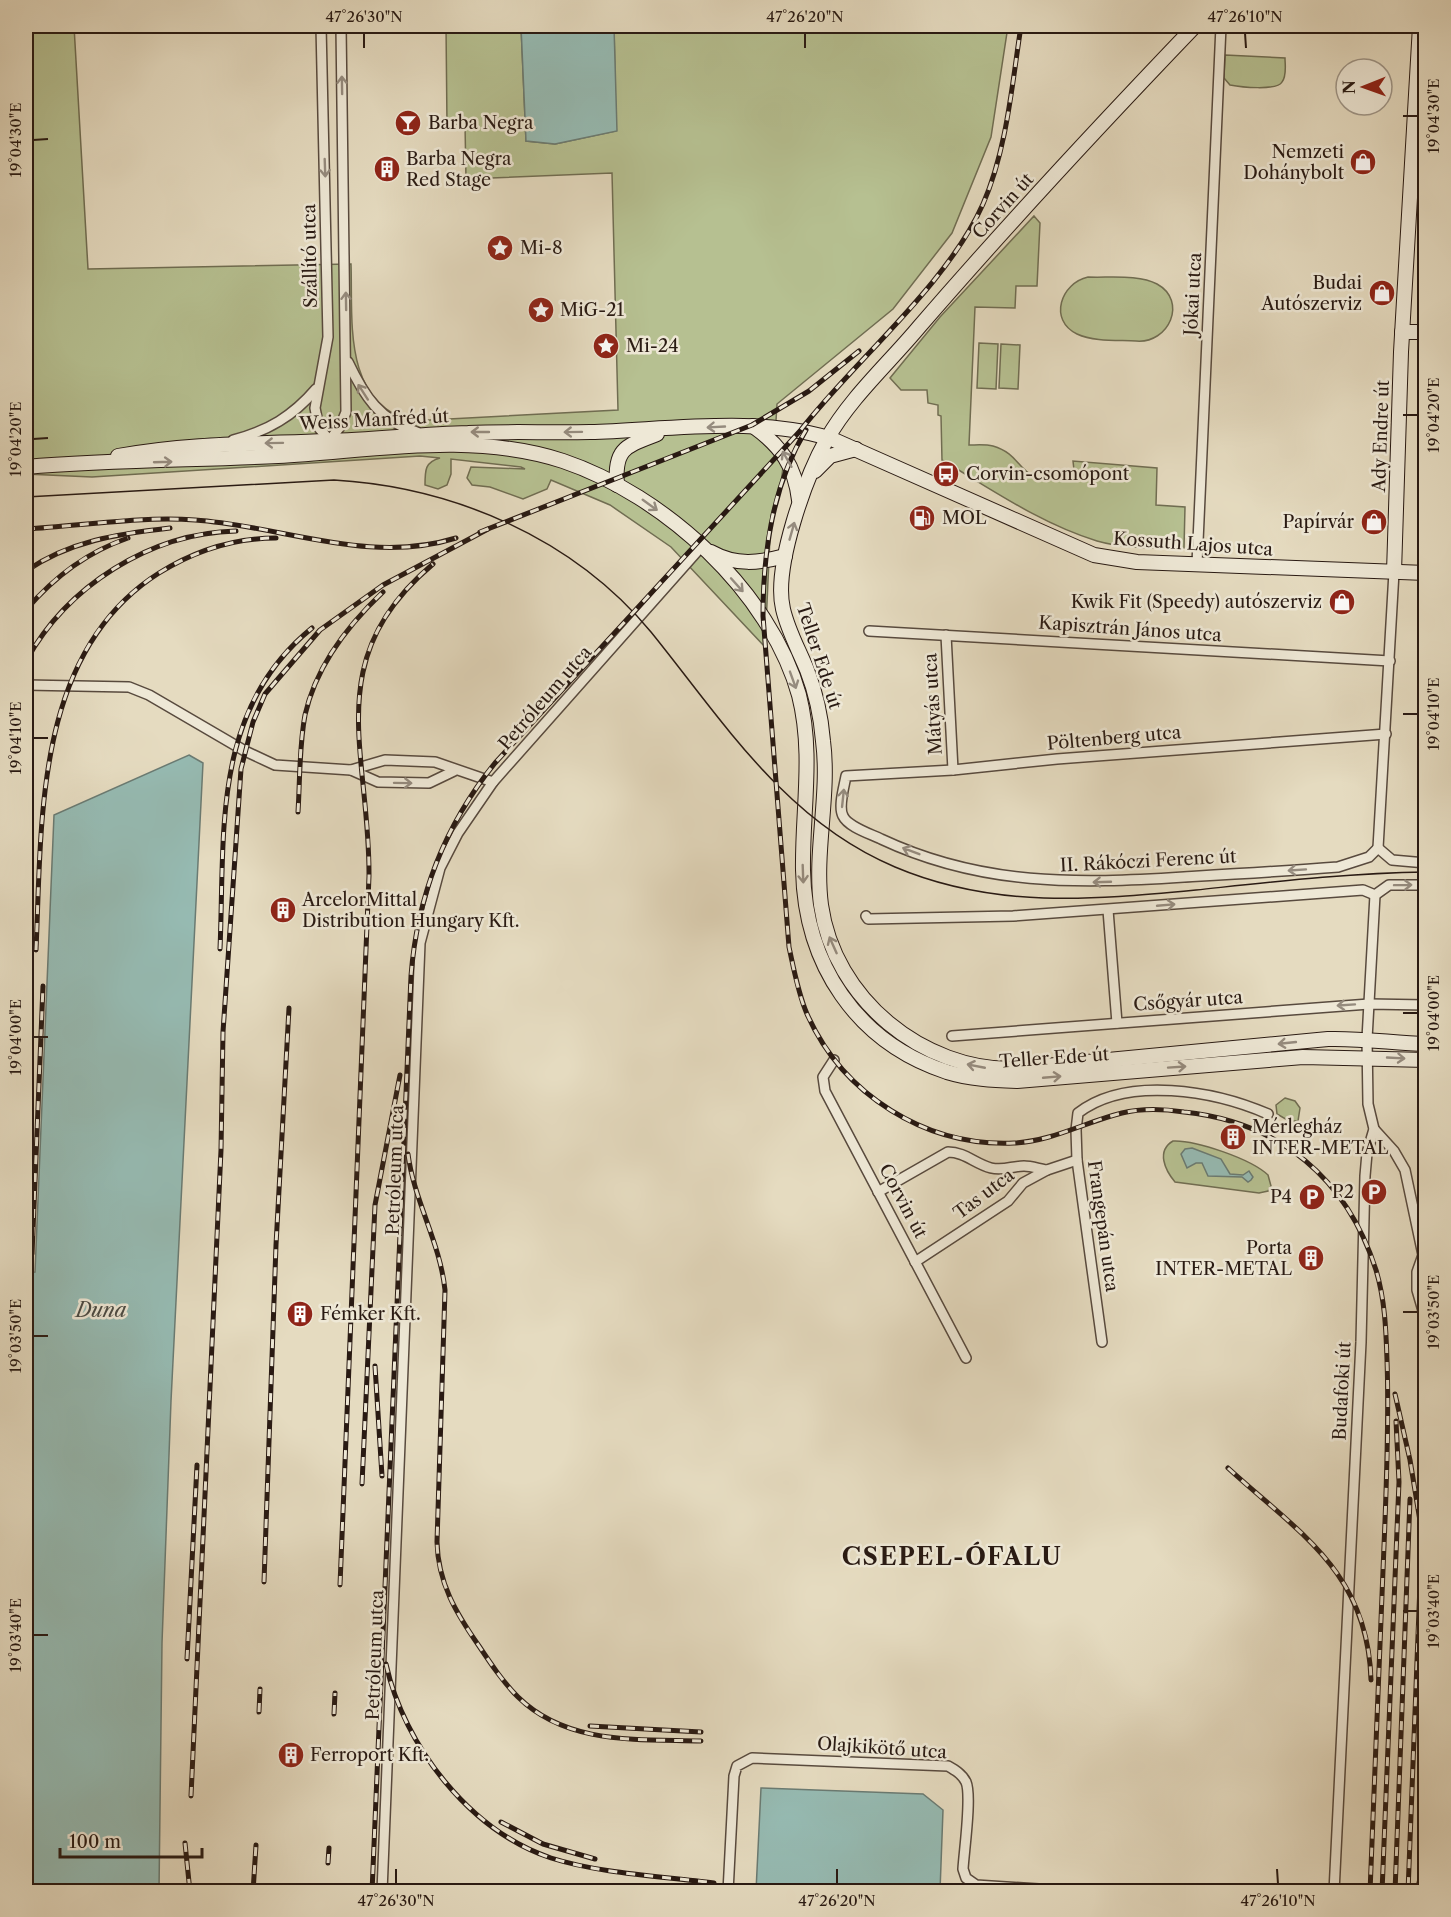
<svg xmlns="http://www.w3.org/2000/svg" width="1451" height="1917" viewBox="0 0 1451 1917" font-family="'Libre Caslon Text',serif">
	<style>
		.green { fill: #b6c091; stroke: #706d52; stroke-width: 1.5 }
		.water { fill: #96bbb3; stroke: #6a7b73; stroke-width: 1.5 }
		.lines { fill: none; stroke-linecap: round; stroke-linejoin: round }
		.street-casing { stroke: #584a3e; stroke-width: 12 }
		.secondary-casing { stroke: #291a13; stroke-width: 16 }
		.street { stroke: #eee8d6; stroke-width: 9 }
		.secondary { stroke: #eee8d6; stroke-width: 14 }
		.tram { stroke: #291a13; stroke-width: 1.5 }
		.rail-casing { stroke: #291a13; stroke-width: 5 }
		.rail { stroke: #eee8d6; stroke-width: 3; stroke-dasharray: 9; stroke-linecap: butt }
		.oneway { stroke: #958b7e }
		.ticks { fill: none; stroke: #291a13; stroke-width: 2 }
		.labels { text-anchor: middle; stroke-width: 5; stroke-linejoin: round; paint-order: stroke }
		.poi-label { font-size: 18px; fill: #291a13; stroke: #eee8d6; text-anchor: start }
		.street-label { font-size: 18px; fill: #291a13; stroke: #eee8d6 }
		.water-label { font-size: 20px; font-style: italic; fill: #4a4a43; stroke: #eee8d6 }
		.district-label { font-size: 24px; font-weight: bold; letter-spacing: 1.5px; fill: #291a13; stroke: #eee8d6 }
		.neatline { fill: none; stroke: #291a13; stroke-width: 2 }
		.ticks-label { font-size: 15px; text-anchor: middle; fill: #291a13 }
	</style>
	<rect width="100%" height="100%" fill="#e5dbc0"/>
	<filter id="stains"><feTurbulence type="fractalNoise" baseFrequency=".00333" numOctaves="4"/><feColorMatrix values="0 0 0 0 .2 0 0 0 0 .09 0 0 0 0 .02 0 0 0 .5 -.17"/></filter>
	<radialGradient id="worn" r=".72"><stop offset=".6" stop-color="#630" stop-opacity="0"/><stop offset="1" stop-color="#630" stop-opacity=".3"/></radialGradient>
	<g class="green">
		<path d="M26,26H74L88,269L351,264C353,320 342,401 411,421L618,410L612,173L466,179L465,124H447L446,26H521L526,141L555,144L616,131L614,26H1008L991,137L952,233L893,309L777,404L774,454L783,467L781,483L771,515L765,647L671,547L610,505L551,480L547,489L523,499L490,487L472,485L467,478L471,467L525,469L521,467L451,459V474L447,485L438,489L425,485C425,470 425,462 440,458L420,456L92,477L26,474Z"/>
		<path d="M1225,55L1285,58C1285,65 1287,76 1282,82C1277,91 1240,87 1230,85L1224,78Z"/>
		<path d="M1034,216L1040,223L1037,286H1016L1015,308L975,307L969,445C976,445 985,444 993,446C1027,456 1014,483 1064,480L1074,470L1073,461L1157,468L1156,505L1185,507L1184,548C1156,548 1125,549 1097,541C1041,524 991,489 942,460L941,416L938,415V405L928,403L927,390H901L890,378L940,317Z"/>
		<path d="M1088,277C1108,278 1139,274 1157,284C1188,301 1169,344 1136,341C1118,340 1094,342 1077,334C1048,320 1061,283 1088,277Z"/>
		<polygon points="979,343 998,344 996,389 977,388"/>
		<polygon points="1001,344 1020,345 1018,389 999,388"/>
		<polygon points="1285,1098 1295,1101 1300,1108 1298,1121 1289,1121 1277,1114 1276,1105"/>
		<path d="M1173,1141C1196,1140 1251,1159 1268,1175L1271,1186L1268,1191L1259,1193L1175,1182C1165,1170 1156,1151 1173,1141Z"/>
	</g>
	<g class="water">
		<polygon points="521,26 614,26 617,131 555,144 526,141"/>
		<polygon points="189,755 203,763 171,1401 162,1643 159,1891 26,1891 26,1273 35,1272 54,815"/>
		<polygon points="1192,1148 1221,1159 1230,1174 1243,1175 1249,1171 1253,1177 1251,1180 1248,1182 1242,1177 1208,1176 1202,1163 1196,1163 1187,1168 1181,1154 1185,1149"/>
		<polygon points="761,1788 923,1794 943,1810 940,1891 756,1891"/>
	</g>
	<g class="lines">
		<defs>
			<g id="street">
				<polyline points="321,26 328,337 315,408 319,428 331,442"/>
				<path d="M348,362C364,396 380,421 417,432"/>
				<path d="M233,440C268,431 293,416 316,389"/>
				<polyline points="328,442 340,427 346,412 341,26"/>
				<polyline points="1197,564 1221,26"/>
				<polyline points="869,631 1390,661"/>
				<polyline points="946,635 953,770"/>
				<polyline points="26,685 129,687 149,695 245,751 275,765 351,770 385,760 435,762 493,782"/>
				<polyline points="351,770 378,782 429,783 454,771"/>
				<path d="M1378,848L1369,857L1338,867C1287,871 1235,874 1184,877C1077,884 981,886 881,839C871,834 848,827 843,816C838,807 844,787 846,776L953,770L1057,759L1386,734"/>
				<polyline points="1378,848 1394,572"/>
				<polyline points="1378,848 1392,860 1426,863"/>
				<polyline points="1375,895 1389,885 1426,885"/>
				<polyline points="1108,910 1117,1023"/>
				<polyline points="866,916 868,919 1013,916 1363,890 1375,895"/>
				<polyline points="952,1036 1369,1004 1426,1005"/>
				<polyline points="834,1060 823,1077 825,1091 966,1358"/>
				<polyline points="1374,1129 1394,1151 1405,1170 1423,1255 1417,1272 1417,1290 1426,1321"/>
				<path d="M878,1192L948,1152C965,1152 975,1164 991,1168C1004,1171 1012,1166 1024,1166C1031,1166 1040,1169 1047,1170"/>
				<polyline points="915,1262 1008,1201 1023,1183 1047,1170 1077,1160"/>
				<path d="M1102,1342L1077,1160L1076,1130L1078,1113C1127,1075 1215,1091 1268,1114"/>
				<polyline points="382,1892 420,943 440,868 458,833 493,782 702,546"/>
				<path d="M728,1892L734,1776L737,1766L752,1758L948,1766C955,1770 962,1774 966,1782C972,1796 964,1851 963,1869L966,1878L976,1885L1085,1892"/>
				<polyline points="1334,1892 1361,1342 1365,1176 1367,1153 1374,1129 1368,1104 1367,1039 1375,895"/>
			</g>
			<g id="secondary">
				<path d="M1195,26C1101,124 1008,224 919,327C889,363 850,398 827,439C806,476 773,567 783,609C788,631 799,650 807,670C816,693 821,716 823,741C830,795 814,851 821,905C834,999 923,1071 1015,1069L1328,1039C1361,1038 1393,1043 1426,1044"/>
				<polyline points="1402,332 1426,332"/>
				<path d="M753,426C781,446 795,466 799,500"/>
				<path d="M118,456C188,443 257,444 327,441C374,440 421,434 468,433C508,431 549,433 590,432C666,430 763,415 834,440L1094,555L1137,562L1426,573"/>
				<path d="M26,467C109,460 194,460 278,456C372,451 471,431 563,461C664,495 770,591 799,695C814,754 802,811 803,870C805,964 856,1042 947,1072C970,1079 993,1080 1017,1081L1303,1057L1426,1060"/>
				<polyline points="815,471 830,456 856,449"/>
				<path d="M617,485C614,448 626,446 657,434"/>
				<path d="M711,552C736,566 759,563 785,556"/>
				<polyline points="1394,572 1401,352 1420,26"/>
			</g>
		</defs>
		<use href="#street" class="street-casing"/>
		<use href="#secondary" class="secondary-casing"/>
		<use href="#street" class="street"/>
		<use href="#secondary" class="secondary"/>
		<path class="tram" d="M26,497L334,480C454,487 573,538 651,632C723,721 785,821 895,867C994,909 1092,900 1196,890C1272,882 1348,873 1426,872"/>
		<defs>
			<g id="rail">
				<path d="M806,430C772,486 763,552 763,616L789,947C794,970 798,993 807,1014C843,1095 926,1147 1014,1143C1053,1141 1085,1122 1122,1113C1142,1108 1164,1109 1184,1112C1280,1122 1347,1179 1376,1270C1385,1300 1386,1330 1387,1360C1389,1414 1387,1467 1385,1521C1380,1645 1375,1768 1370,1892"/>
				<path d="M26,529C81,526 139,516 195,520C283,526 369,565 456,538"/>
				<polyline points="480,532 752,425 809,391 859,351"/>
				<path d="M26,571C70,541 117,534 170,528"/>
				<path d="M26,610C54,577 87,552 128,538"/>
				<path d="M26,661C67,586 150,533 236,531"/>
				<path d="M298,812C300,781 299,747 305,715C316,666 348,625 383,592"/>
				<path d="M220,949C225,832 211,710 312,628"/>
				<path d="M36,950C42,820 34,652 159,573C194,551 235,538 276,538"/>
				<path d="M408,1154C414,1201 440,1242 445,1290L437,1542C438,1583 456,1613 479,1646C491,1664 503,1682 518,1697C567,1745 637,1739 701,1741"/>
				<polyline points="32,1254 43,986"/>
				<polyline points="375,1366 382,1476"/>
				<polyline points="1395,1394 1410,1460 1422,1533 1408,1892"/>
				<path d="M1228,1468C1299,1533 1368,1572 1371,1680"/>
				<polyline points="362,1484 375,1205 400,1075"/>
				<polyline points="264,1582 276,1245 289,1008"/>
				<path d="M340,1585L369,876C370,752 319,660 433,564"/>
				<polyline points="187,1659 197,1465"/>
				<path d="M386,1664C404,1746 470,1831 551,1858C602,1874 661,1876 714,1883"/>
				<polyline points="259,1712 260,1689"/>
				<polyline points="334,1714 335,1693"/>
				<polyline points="590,1726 701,1732"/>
				<polyline points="191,1796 221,1150 223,1032 241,769 253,722 265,694 320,630 383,585 488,529"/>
				<polyline points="501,1822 543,1844 595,1859"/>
				<polyline points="185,1843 190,1892"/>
				<polyline points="328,1863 329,1848"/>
				<polyline points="253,1892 256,1845"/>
				<path d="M372,1892L411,976C417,896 445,825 495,763L800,431C855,360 947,285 983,204C1007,149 1012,84 1021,26"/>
				<polyline points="1382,1892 1399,1482 1396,1421"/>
				<polyline points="1395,1892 1410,1499"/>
				<polyline points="1417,1892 1426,1851"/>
			</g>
		</defs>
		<use href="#rail" class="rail-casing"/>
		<use href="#rail" class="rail"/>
	</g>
	<defs><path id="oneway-shaft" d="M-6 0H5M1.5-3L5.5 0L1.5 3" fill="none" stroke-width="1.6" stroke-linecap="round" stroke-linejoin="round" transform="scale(1.5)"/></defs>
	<g class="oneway">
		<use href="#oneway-shaft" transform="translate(342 85) rotate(-91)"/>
		<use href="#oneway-shaft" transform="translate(325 168) rotate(88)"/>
		<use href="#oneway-shaft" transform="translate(346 301) rotate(-91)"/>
		<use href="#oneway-shaft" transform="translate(363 392) rotate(-123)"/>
		<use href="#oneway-shaft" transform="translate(716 427) rotate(177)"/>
		<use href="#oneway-shaft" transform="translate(480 432) rotate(180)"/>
		<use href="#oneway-shaft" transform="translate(573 432) rotate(179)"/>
		<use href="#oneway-shaft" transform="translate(274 443) rotate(179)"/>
		<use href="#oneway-shaft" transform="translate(787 459) rotate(-120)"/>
		<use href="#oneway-shaft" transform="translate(163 462) rotate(-2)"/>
		<use href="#oneway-shaft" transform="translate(650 505) rotate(36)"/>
		<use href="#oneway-shaft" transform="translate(792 531) rotate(-74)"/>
		<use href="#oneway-shaft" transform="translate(737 585) rotate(48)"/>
		<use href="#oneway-shaft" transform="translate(793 680) rotate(70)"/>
		<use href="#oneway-shaft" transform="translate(403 783) rotate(1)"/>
		<use href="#oneway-shaft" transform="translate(843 798) rotate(-84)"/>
		<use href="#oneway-shaft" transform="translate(911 851) rotate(-159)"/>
		<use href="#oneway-shaft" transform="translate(1297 870) rotate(176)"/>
		<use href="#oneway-shaft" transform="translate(803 874) rotate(88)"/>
		<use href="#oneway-shaft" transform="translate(1102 882) rotate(178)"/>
		<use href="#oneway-shaft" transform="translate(1403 885) rotate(-1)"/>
		<use href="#oneway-shaft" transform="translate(1166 905) rotate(-5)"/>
		<use href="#oneway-shaft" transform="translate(833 945) rotate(-114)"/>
		<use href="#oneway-shaft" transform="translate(1346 1005) rotate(176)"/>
		<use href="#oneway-shaft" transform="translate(1287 1043) rotate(174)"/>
		<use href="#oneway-shaft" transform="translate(1396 1058) rotate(3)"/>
		<use href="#oneway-shaft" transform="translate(976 1066) rotate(-169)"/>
		<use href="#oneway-shaft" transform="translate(1177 1067) rotate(-4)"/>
		<use href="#oneway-shaft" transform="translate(1052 1077) rotate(-5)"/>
	</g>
	<path class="ticks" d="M364,33V48M805,33V48M1245,33L1246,48M1403,116H1418M33,140L48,139M1403,415H1418M33,439L48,438M1403,714H1418M33,738H48M1403,1013H1418M33,1037H48M1403,1312H1418M33,1336H48M1403,1611H1418M33,1635H48M396,1869V1884M837,1869V1884M1277,1869L1278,1884"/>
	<defs>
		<symbol id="bar-disc" viewBox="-11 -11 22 22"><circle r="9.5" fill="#8f2418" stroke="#eee8d6"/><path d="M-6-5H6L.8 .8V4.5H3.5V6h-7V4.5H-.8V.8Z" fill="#fff"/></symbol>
		<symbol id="shop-disc" viewBox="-11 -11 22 22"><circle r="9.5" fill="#8f2418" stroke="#eee8d6"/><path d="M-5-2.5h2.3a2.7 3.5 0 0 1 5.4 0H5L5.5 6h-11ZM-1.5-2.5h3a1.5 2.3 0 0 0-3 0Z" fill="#fff"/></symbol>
		<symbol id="building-disc" viewBox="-11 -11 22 22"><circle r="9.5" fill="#8f2418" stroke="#eee8d6"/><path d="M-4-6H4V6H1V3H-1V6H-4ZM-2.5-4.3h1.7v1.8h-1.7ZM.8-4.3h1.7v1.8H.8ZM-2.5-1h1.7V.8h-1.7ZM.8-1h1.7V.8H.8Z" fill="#fff"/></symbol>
		<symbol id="sight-disc" viewBox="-11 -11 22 22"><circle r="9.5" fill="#8f2418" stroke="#eee8d6"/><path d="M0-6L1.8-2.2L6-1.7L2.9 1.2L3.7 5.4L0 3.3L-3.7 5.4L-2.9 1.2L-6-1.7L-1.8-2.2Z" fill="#fff"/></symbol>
		<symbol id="bus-disc" viewBox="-11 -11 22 22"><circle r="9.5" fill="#8f2418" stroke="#eee8d6"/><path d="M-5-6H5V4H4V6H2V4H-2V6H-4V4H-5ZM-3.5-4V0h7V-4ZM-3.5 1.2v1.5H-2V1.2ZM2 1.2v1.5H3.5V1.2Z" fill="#fff"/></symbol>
		<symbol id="fuel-disc" viewBox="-11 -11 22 22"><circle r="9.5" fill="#8f2418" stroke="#eee8d6"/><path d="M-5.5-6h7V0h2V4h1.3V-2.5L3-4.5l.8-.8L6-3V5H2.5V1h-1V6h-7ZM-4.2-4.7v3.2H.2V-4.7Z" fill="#fff"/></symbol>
		<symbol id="parking-disc" viewBox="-11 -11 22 22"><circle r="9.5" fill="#8f2418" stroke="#eee8d6"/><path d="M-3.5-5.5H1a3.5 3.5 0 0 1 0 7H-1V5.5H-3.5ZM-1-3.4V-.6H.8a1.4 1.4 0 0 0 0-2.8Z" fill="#fff"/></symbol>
	</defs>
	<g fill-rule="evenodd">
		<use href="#bar-disc" x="393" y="108" width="30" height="30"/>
		<use href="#shop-disc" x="1348" y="147" width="30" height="30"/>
		<use href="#building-disc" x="372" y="154" width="30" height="30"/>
		<use href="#sight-disc" x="485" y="233" width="30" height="30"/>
		<use href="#shop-disc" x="1367" y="278" width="30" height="30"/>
		<use href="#sight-disc" x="526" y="295" width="30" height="30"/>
		<use href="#sight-disc" x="591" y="331" width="30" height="30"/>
		<use href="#bus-disc" x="931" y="459" width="30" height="30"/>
		<use href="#fuel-disc" x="907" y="503" width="30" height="30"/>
		<use href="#shop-disc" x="1359" y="507" width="30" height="30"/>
		<use href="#shop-disc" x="1327" y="587" width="30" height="30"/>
		<use href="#building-disc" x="268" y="895" width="30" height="30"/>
		<use href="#building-disc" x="1218" y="1122" width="30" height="30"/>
		<use href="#parking-disc" x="1359" y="1177" width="30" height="30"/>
		<use href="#parking-disc" x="1297" y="1182" width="30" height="30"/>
		<use href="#building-disc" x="1296" y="1243" width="30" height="30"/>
		<use href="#building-disc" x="285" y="1299" width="30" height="30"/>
		<use href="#building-disc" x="276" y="1740" width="30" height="30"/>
	</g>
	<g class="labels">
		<g class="poi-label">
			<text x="428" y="129">Barba Negra</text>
			<text x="1344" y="158" text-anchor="end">Nemzeti<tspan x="1344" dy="21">Dohánybolt</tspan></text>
			<text x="406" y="165">Barba Negra<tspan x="406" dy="21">Red Stage</tspan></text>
			<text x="520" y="254">Mi-8</text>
			<text x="1362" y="289" text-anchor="end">Budai<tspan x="1362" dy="21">Autószerviz</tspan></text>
			<text x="560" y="316">MiG-21</text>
			<text x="626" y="352">Mi-24</text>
			<text x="966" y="480">Corvin-csomópont</text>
			<text x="942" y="524">MOL</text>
			<text x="1354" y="528" text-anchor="end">Papírvár</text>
			<text x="1322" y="608" text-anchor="end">Kwik Fit (Speedy) autószerviz</text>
			<text x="302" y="906">ArcelorMittal<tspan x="302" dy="21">Distribution Hungary Kft.</tspan></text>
			<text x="1252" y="1133">Mérlegház<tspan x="1252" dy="21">INTER-METAL</tspan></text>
			<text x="1354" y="1198" text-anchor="end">P2</text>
			<text x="1292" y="1203" text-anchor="end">P4</text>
			<text x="1292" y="1254" text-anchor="end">Porta<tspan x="1292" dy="21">INTER-METAL</tspan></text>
			<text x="320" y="1320">Fémker Kft.</text>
			<text x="310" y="1761">Ferroport Kft.</text>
		</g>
		<g class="street-label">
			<text transform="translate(1003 206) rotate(-48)" y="6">Corvin út</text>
			<text transform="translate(310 256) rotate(-91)" y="6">Szállító utca</text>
			<text transform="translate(1193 294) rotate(-87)" y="6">Jókai utca</text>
			<text transform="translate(374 420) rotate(-3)" y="6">Weiss Manfréd út</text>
			<text transform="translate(1381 436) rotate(-88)" y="6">Ady Endre út</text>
			<text transform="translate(1193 544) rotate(4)" y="6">Kossuth Lajos utca</text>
			<text transform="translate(1130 629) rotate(4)" y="6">Kapisztrán János utca</text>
			<text transform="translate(819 656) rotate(72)" y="6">Teller Ede út</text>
			<text transform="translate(545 698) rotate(-49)" y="6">Petróleum utca</text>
			<text transform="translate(933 704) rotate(-93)" y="6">Mátyás utca</text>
			<text transform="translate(1114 738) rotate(-5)" y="6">Pöltenberg utca</text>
			<text transform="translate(1148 861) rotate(-3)" y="6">II. Rákóczi Ferenc út</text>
			<text transform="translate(1188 1001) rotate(-4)" y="6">Csőgyár utca</text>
			<text transform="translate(1054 1058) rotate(-4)" y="6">Teller Ede út</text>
			<text transform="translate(395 1170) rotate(-88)" y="6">Petróleum utca</text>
			<text transform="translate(984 1194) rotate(-37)" y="6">Tas utca</text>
			<text transform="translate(903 1201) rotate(62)" y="6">Corvin út</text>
			<text transform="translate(1103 1226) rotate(82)" y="6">Frangepán utca</text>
			<text transform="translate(1342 1391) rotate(-87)" y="6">Budafoki út</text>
			<text transform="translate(375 1655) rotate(-88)" y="6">Petróleum utca</text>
			<text transform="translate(882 1748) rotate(4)" y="6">Olajkikötő utca</text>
		</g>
		<g class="water-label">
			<text x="101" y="1317">Duna</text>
		</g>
		<g class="district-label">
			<text x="952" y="1565">CSEPEL-ÓFALU</text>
		</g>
	</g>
	<rect width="1451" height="1917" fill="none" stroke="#e5dbc0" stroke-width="66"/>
	<g transform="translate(1364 87) rotate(269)"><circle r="28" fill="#eee8d6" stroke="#9f9688" stroke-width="1.5"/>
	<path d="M0-4.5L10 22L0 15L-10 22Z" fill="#8f2418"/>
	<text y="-9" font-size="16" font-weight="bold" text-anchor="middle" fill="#291a13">N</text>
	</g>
	<path d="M60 1848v9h142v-9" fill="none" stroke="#291a13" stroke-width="3"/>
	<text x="69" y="1848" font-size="18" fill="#291a13" stroke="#eee8d6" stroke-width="4.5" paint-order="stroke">100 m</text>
	<rect x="33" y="33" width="1385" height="1851" class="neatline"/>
	<g class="ticks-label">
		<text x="364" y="22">47°26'30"N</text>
		<text x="805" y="22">47°26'20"N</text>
		<text x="1245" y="22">47°26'10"N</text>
		<text transform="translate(1434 116) rotate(-90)" y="5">19°04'30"E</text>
		<text transform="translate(16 140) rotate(-90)" y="5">19°04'30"E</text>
		<text transform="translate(1434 415) rotate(-90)" y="5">19°04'20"E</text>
		<text transform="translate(16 439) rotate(-90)" y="5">19°04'20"E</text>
		<text transform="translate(1434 714) rotate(-90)" y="5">19°04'10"E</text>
		<text transform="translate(16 738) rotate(-90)" y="5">19°04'10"E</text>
		<text transform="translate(1434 1013) rotate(-90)" y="5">19°04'00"E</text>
		<text transform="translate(16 1037) rotate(-90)" y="5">19°04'00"E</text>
		<text transform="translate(1434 1312) rotate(-90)" y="5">19°03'50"E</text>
		<text transform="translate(16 1336) rotate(-90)" y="5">19°03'50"E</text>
		<text transform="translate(1434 1611) rotate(-90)" y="5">19°03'40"E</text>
		<text transform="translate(16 1635) rotate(-90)" y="5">19°03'40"E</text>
		<text x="396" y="1906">47°26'30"N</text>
		<text x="837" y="1906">47°26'20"N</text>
		<text x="1278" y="1906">47°26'10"N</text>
	</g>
	<rect width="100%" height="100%" filter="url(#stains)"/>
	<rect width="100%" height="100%" fill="url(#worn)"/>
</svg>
